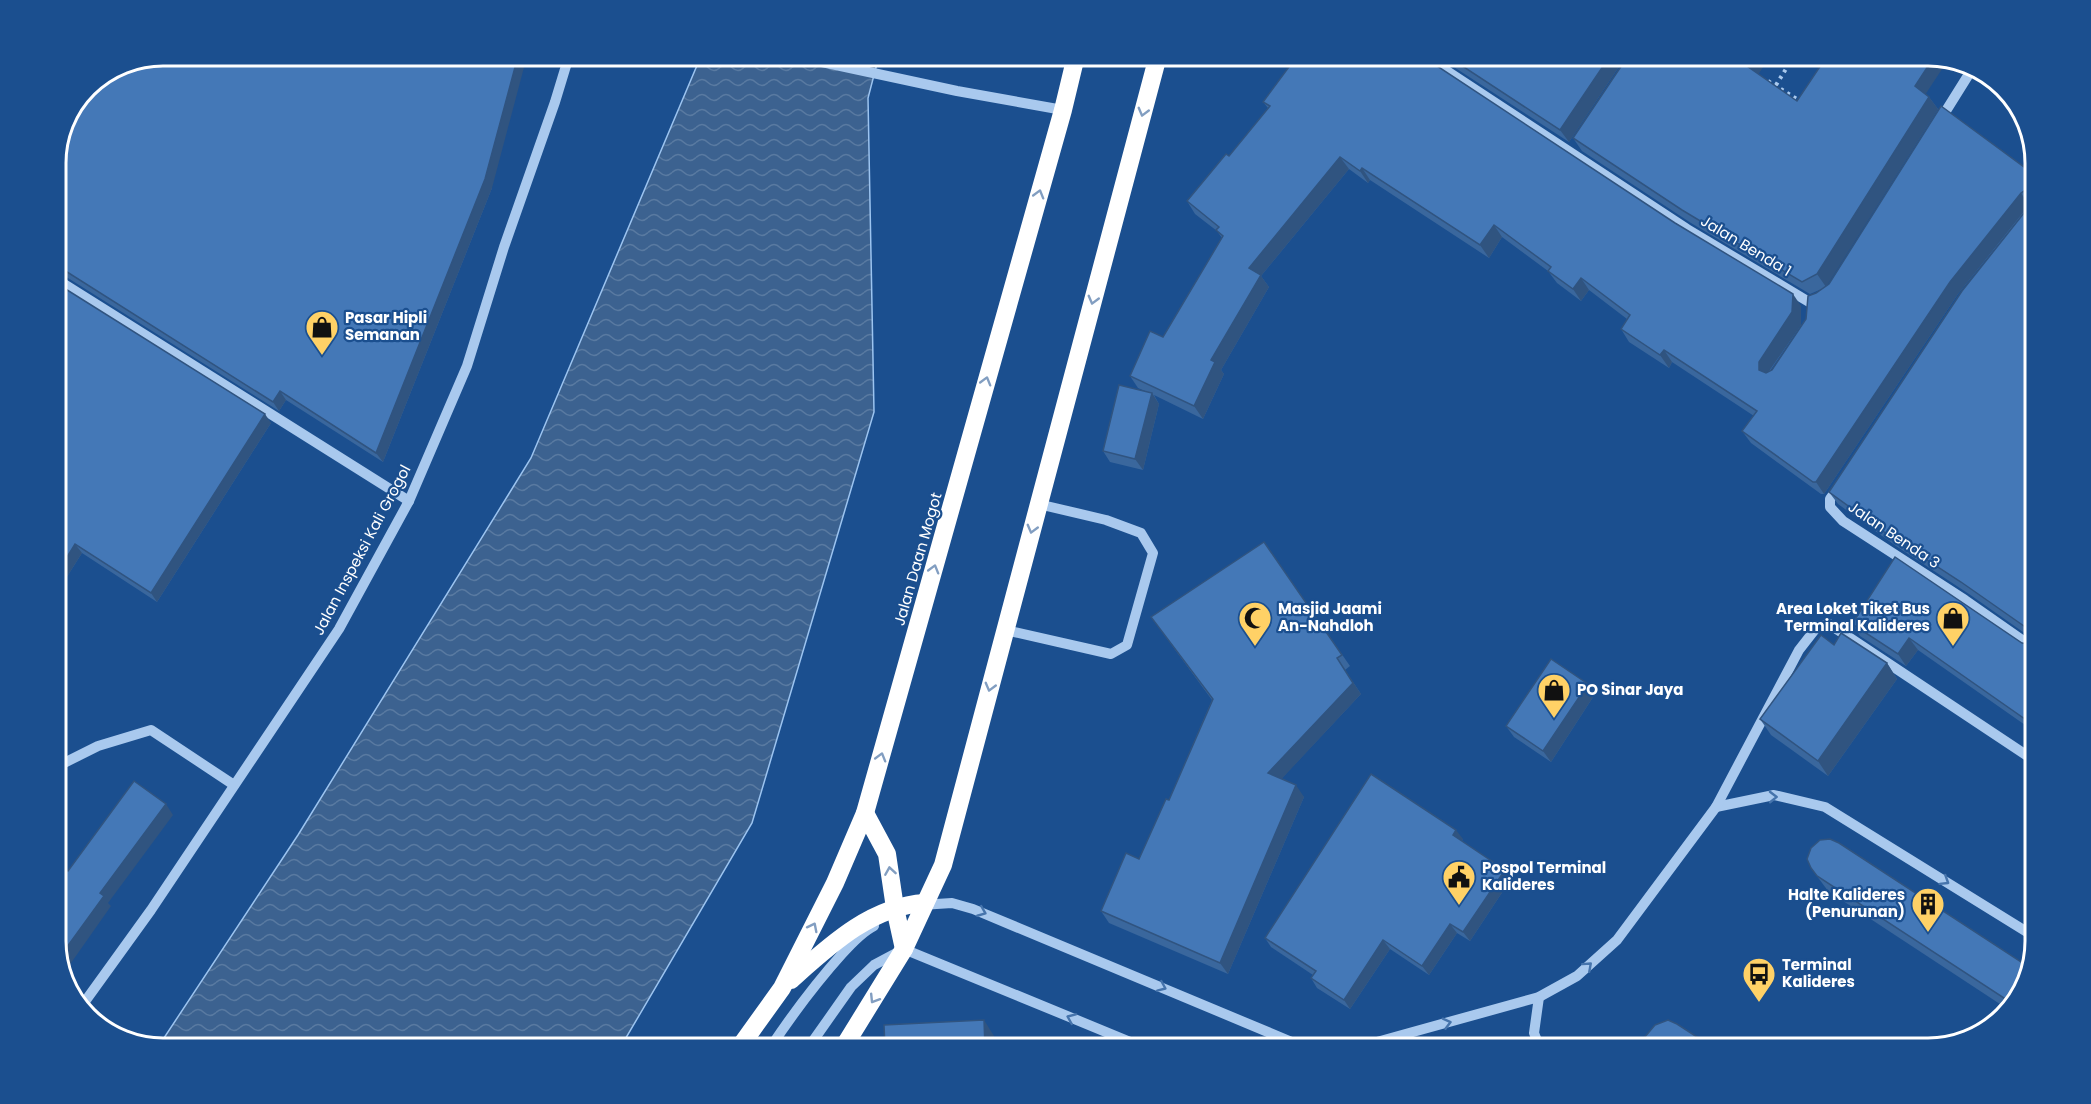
<svg xmlns="http://www.w3.org/2000/svg" width="2091" height="1104" viewBox="0 0 2091 1104" font-family="Poppins,sans-serif">
	<style>
		.water { fill: url(#water-waves); stroke: #9cc4f0; stroke-width: 1.5 }
		.lines { fill: none; stroke-linecap: round; stroke-linejoin: round }
		.path { stroke: #a9c9ee; stroke-width: 4; stroke-dasharray: 3 4.5; stroke-linecap: butt }
		.minor { stroke: #a9c9ee; stroke-width: 10 }
		.highway { stroke: #fff; stroke-width: 18 }
		.wall { fill: #3a679d }
		.shaded-wall { fill: #305480 }
		.building { fill: #4478b7; stroke: #305480; stroke-width: 1.5 }
		.oneway { stroke: #829ec1 }
		.oneway2 { stroke: #4674ac }
		.labels { text-anchor: middle; stroke-width: 4.5; stroke-linejoin: round; paint-order: stroke }
		.street-label { font-size: 15px; fill: #fff; stroke: #1b4f8f }
		.poi-label { font-size: 15px; font-weight: bold; fill: #fff; stroke: #1b4f8f; text-anchor: start }
		.rim { fill: none; stroke: #fff; stroke-width: 3 }
	</style>
	<defs>
		<pattern id="water-waves" width="16" height="10" patternUnits="userSpaceOnUse" patternTransform="scale(1.5)"><rect width="16" height="10" fill="#3c6290"/><path d="M0 5q4-4 8 0t8 0" fill="none" stroke="#597aa1"/></pattern>
	</defs>
	<rect width="100%" height="100%" fill="#1b4f8f"/>
	<polygon class="water" points="701,56 879,56 868,98 874,412 752,823 620,1048 158,1047 298,835 531,458"/>
	<g class="lines">
		<g class="path">
			<polyline points="1768,81 1800,101"/>
			<polyline points="1776,85 1794,56"/>
		</g>
		<g class="minor">
			<polyline points="794,56 957,91 1063,110"/>
			<polyline points="1424,56 1687,229 1809,302 1821,299"/>
			<polyline points="1939,122 1974,66"/>
			<polyline points="56,279 409,501"/>
			<polyline points="1840,485 1830,499 1830,507 1843,521 1965,600 2035,649"/>
			<polyline points="1005,630 1111,654 1127,645 1153,553 1141,533 1106,520 1038,504"/>
			<polyline points="56,769 60,765 98,746 151,730 234,785"/>
			<polyline points="1716,807 1774,795 1825,807 2035,937"/>
			<polyline points="921,905 952,903 973,909 1299,1045 1366,1045 1539,997 1577,976 1617,940 1716,807 1799,650 1817,627 1829,624 2035,761"/>
			<polyline points="1539,997 1534,1033 1540,1048"/>
			<polyline points="81,1007 151,910 339,629 409,501 467,366 504,247 555,102 569,56"/>
			<path d="M770,1048C792,1015 815,984 842,954C851,944 862,932 874,926"/>
			<polyline points="808,1048 851,987 874,965 904,949 1145,1048"/>
		</g>
		<g class="highway">
			<polyline points="865,813 887,854 895,908 904,949"/>
			<path d="M791,980C829,946 871,906 925,903"/>
			<polyline points="739,1048 782,988 835,883 865,813 1063,110 1076,56"/>
			<polyline points="843,1048 904,949 943,865 1158,56"/>
		</g>
	</g>
	<g class="wall">
		<polygon points="1437,56 1626,56 1569,142"/>
		<polygon points="1628,56 1770,56 1758,74 1797,101 1926,94 1929,97 1938,109 1826,286 2035,175 2035,732 1918,650 1906,666 1860,636 1852,624 2029,644 2033,641 2033,639 1969,594 1896,546 1838,504 1829,492 2031,204 1958,294 1824,494 1821,494 1751,443 1742,431 1754,416 1672,362 1669,368 1629,342 1621,329 1627,319 1589,290 1581,301 1557,283 1548,271 1502,237 1489,258 1370,180 1368,183 1349,169 1261,276 1269,287 1221,370 1224,374 1203,419 1154,395 1159,404 1143,470 1110,462 1103,451 1145,391 1138,388 1130,376 1163,337 1222,238 1217,231 1195,214 1187,201 1229,156 1268,108 1263,102 1675,223 1801,306 1801,325 1770,371 1772,370 1806,319 1816,293 1824,288 1810,294 1691,223 1582,151 1573,138"/>
		<polygon points="56,156 492,188 383,462 286,400 279,411 60,273 56,272"/>
		<polygon points="56,283 271,423 157,602 82,553 56,594"/>
		<polygon points="1264,542 1350,666 1345,670 1361,694 1281,779 1304,797 1228,974 1109,923 1101,911 1139,859 1169,800 1212,700 1151,617"/>
		<polygon points="1834,645 1887,663 1897,679 1828,776 1771,735 1760,719"/>
		<polygon points="1588,684 1595,694 1551,762 1514,737 1506,726"/>
		<polygon points="1463,839 1462,841 1511,879 1470,941 1457,933 1429,975 1390,949 1350,1009 1317,988 1311,978 1313,975 1271,947 1265,938"/>
		<polygon points="1811,868 2024,989 2006,1008 1828,891"/>
	</g>
	<g class="shaded-wall">
		<polygon points="518,56 527,56 492,188 383,462 376,453"/>
		<polygon points="1610,56 1626,56 1569,142 1560,130"/>
		<polygon points="1754,56 1770,56 1756,78 1747,66"/>
		<polygon points="1934,57 1948,60 1923,98 1915,86"/>
		<polygon points="1929,97 1938,109 1826,287 1817,274"/>
		<polygon points="1340,157 1349,169 1261,276 1269,287 1221,370 1224,374 1203,419 1194,406 1211,360 1249,268"/>
		<polygon points="1362,168 1370,180 1368,183 1360,171"/>
		<polygon points="2021,193 2029,205 1958,294 1824,494 1816,482 1950,282"/>
		<polygon points="1494,225 1502,237 1489,258 1480,245"/>
		<polygon points="1581,278 1589,290 1581,301 1573,289"/>
		<polygon points="1793,294 1801,306 1801,325 1767,374 1759,370 1759,362"/>
		<polygon points="1664,350 1672,362 1669,368 1660,355"/>
		<polygon points="280,391 286,400 279,411 273,402"/>
		<polygon points="1152,393 1159,404 1143,470 1135,459"/>
		<polygon points="265,414 271,423 157,602 151,593"/>
		<polygon points="75,544 82,553 56,594 56,575"/>
		<polygon points="1909,638 1918,650 1906,666 1898,654"/>
		<polygon points="1337,658 1361,694 1276,785 1268,773"/>
		<polygon points="1887,663 1897,679 1828,776 1818,761"/>
		<polygon points="1588,684 1595,694 1551,762 1543,751"/>
		<polygon points="1296,785 1304,797 1228,974 1220,963"/>
		<polygon points="166,804 173,815 108,903 111,906 64,973 59,958 100,893"/>
		<polygon points="1456,830 1463,839 1459,845 1453,835"/>
		<polygon points="1505,870 1511,879 1470,941 1463,932"/>
		<polygon points="1450,924 1457,933 1429,975 1422,966"/>
		<polygon points="1383,940 1390,949 1350,1009 1344,1000"/>
		<polygon points="984,1020 994,1036 995,1048 985,1048"/>
	</g>
	<g class="building">
		<polygon points="163,56 518,56 485,179 376,453 280,391 273,402 56,265 56,156 87,87 122,64"/>
		<polygon points="1297,56 1422,56 1675,223 1793,294 1792,312 1759,362 1759,370 1766,373 1772,370 1806,319 1808,296 1816,293 1829,284 1941,106 2035,175 2035,726 1909,638 1898,654 1852,624 1895,557 2022,643 2029,644 2033,641 2033,634 2031,631 1961,582 1887,534 1829,492 1962,291 2032,203 2034,196 2031,192 2024,191 2021,193 1950,282 1816,482 1813,482 1742,431 1757,411 1664,350 1660,355 1621,329 1630,315 1581,278 1573,289 1548,271 1551,267 1494,225 1480,245 1362,168 1360,171 1340,157 1249,268 1261,275 1211,360 1215,362 1194,406 1130,376 1150,331 1163,337 1223,236 1216,230 1219,227 1187,201 1226,154 1229,156 1270,106 1263,102"/>
		<polygon points="1447,56 1610,56 1560,130"/>
		<polygon points="1628,56 1754,56 1747,66 1797,101 1827,56 1928,56 1934,57 1915,86 1929,97 1817,274 1802,282 1682,210 1573,138"/>
		<polygon points="56,283 265,414 151,593 75,544 56,575"/>
		<polygon points="1119,385 1152,393 1135,459 1103,451"/>
		<polygon points="1264,542 1342,655 1337,658 1353,683 1268,773 1296,785 1220,963 1101,911 1126,853 1139,859 1166,799 1169,800 1213,699 1151,617"/>
		<polygon points="1841,633 1887,663 1818,761 1760,719 1821,635 1834,645"/>
		<polygon points="1551,659 1588,684 1543,751 1506,726"/>
		<polygon points="1371,774 1456,830 1453,835 1505,870 1463,932 1450,924 1422,966 1383,940 1344,1000 1311,978 1316,971 1265,938"/>
		<polygon points="134,781 166,804 100,893 104,896 59,958 56,948 56,867 58,864 68,871"/>
		<polygon points="1830,839 1839,843 2029,967 2024,989 2012,1002 2010,1002 1817,876 1811,868 1807,859 1811,848 1820,840"/>
		<polygon points="984,1020 985,1048 885,1048 884,1025"/>
		<polygon points="1668,1020 1677,1024 1714,1048 1639,1048 1644,1038 1655,1025"/>
	</g>
	<defs><path id="oneway-chevron" d="M-2-3.5L2.5 0L-2 3.5" fill="none" stroke-width="1.6" stroke-linecap="round" stroke-linejoin="round" transform="scale(1.5)"/></defs>
	<g class="oneway">
		<use href="#oneway-chevron" transform="translate(1143 112) rotate(105)"/>
		<use href="#oneway-chevron" transform="translate(1039 194) rotate(-74)"/>
		<use href="#oneway-chevron" transform="translate(1093 300) rotate(105)"/>
		<use href="#oneway-chevron" transform="translate(986 381) rotate(-74)"/>
		<use href="#oneway-chevron" transform="translate(1032 529) rotate(105)"/>
		<use href="#oneway-chevron" transform="translate(934 569) rotate(-74)"/>
		<use href="#oneway-chevron" transform="translate(990 687) rotate(105)"/>
		<use href="#oneway-chevron" transform="translate(881 757) rotate(-74)"/>
		<use href="#oneway-chevron" transform="translate(890 871) rotate(-99)"/>
		<use href="#oneway-chevron" transform="translate(813 927) rotate(-63)"/>
		<use href="#oneway-chevron" transform="translate(874 999) rotate(122)"/>
	</g>
	<g class="oneway2">
		<use href="#oneway-chevron" transform="translate(1773 797) rotate(-1)"/>
		<use href="#oneway-chevron" transform="translate(1945 881) rotate(32)"/>
		<use href="#oneway-chevron" transform="translate(982 912) rotate(22)"/>
		<use href="#oneway-chevron" transform="translate(1588 966) rotate(-42)"/>
		<use href="#oneway-chevron" transform="translate(1162 987) rotate(23)"/>
		<use href="#oneway-chevron" transform="translate(1071 1018) rotate(-157)"/>
		<use href="#oneway-chevron" transform="translate(1447 1023) rotate(-15)"/>
	</g>
	<defs>
		<symbol id="shop-pin" viewBox="-11 -11 22 30"><path d="M0 17L-7.5 6A9.5 9.5 0 1 1 7.5 6Z" fill="#ffd166" stroke="#1b4f8f"/><path d="M-5-2.5h2.3a2.7 3.5 0 0 1 5.4 0H5L5.5 6h-11ZM-1.5-2.5h3a1.5 2.3 0 0 0-3 0Z" fill="#111"/></symbol>
		<symbol id="mosque-pin" viewBox="-11 -11 22 30"><path d="M0 17L-7.5 6A9.5 9.5 0 1 1 7.5 6Z" fill="#ffd166" stroke="#1b4f8f"/><path d="M3.5-4.9A6 6 0 1 0 3.5 4.9A5 5 0 1 1 3.5-4.9Z" fill="#111"/></symbol>
		<symbol id="civic-pin" viewBox="-11 -11 22 30"><path d="M0 17L-7.5 6A9.5 9.5 0 1 1 7.5 6Z" fill="#ffd166" stroke="#1b4f8f"/><path d="M-.6-6.5H3V-4.5H.6V-3L4-1V1h2V6H-6V1h2V-1L-.6-3ZM-1.2 2.5V6h2.4V2.5Z" fill="#111"/></symbol>
		<symbol id="building-pin" viewBox="-11 -11 22 30"><path d="M0 17L-7.5 6A9.5 9.5 0 1 1 7.5 6Z" fill="#ffd166" stroke="#1b4f8f"/><path d="M-4-6H4V6H1V3H-1V6H-4ZM-2.5-4.3h1.7v1.8h-1.7ZM.8-4.3h1.7v1.8H.8ZM-2.5-1h1.7V.8h-1.7ZM.8-1h1.7V.8H.8Z" fill="#111"/></symbol>
		<symbol id="bus-pin" viewBox="-11 -11 22 30"><path d="M0 17L-7.5 6A9.5 9.5 0 1 1 7.5 6Z" fill="#ffd166" stroke="#1b4f8f"/><path d="M-5-6H5V4H4V6H2V4H-2V6H-4V4H-5ZM-3.5-4V0h7V-4ZM-3.5 1.2v1.5H-2V1.2ZM2 1.2v1.5H3.5V1.2Z" fill="#111"/></symbol>
	</defs>
	<g fill-rule="evenodd">
		<use href="#shop-pin" x="303" y="308" width="38" height="52"/>
		<use href="#mosque-pin" x="1236" y="599" width="38" height="52"/>
		<use href="#shop-pin" x="1934" y="599" width="38" height="52"/>
		<use href="#shop-pin" x="1535" y="671" width="38" height="52"/>
		<use href="#civic-pin" x="1440" y="858" width="38" height="52"/>
		<use href="#building-pin" x="1909" y="885" width="38" height="52"/>
		<use href="#bus-pin" x="1740" y="955" width="38" height="52"/>
	</g>
	<g class="labels">
		<g class="street-label">
			<text transform="translate(1746 246) rotate(31)" y="5">Jalan Benda 1</text>
			<text transform="translate(1894 535) rotate(34)" y="5">Jalan Benda 3</text>
			<text transform="translate(362 550) rotate(-62)" y="5">Jalan Inspeksi Kali Grogol</text>
			<text transform="translate(918 559) rotate(-74)" y="5">Jalan Daan Mogot</text>
		</g>
		<g class="poi-label">
			<text x="345" y="323">Pasar Hipli<tspan x="345" dy="17">Semanan</tspan></text>
			<text x="1278" y="614">Masjid Jaami<tspan x="1278" dy="17">An-Nahdloh</tspan></text>
			<text x="1930" y="614" text-anchor="end">Area Loket Tiket Bus<tspan x="1930" dy="17">Terminal Kalideres</tspan></text>
			<text x="1577" y="695">PO Sinar Jaya</text>
			<text x="1482" y="873">Pospol Terminal<tspan x="1482" dy="17">Kalideres</tspan></text>
			<text x="1905" y="900" text-anchor="end">Halte Kalideres<tspan x="1905" dy="17">(Penurunan)</tspan></text>
			<text x="1782" y="970">Terminal<tspan x="1782" dy="17">Kalideres</tspan></text>
		</g>
	</g>
	<path d="M0 0H2091V1104H0ZM163 66H1928A97 97 0 0 1 2025 163V941A97 97 0 0 1 1928 1038H163A97 97 0 0 1 66 941V163A97 97 0 0 1 163 66Z" fill="#1b4f8f" fill-rule="evenodd"/>
	<path class="rim" d="M163 66H1928A97 97 0 0 1 2025 163V941A97 97 0 0 1 1928 1038H163A97 97 0 0 1 66 941V163A97 97 0 0 1 163 66Z"/>
</svg>
